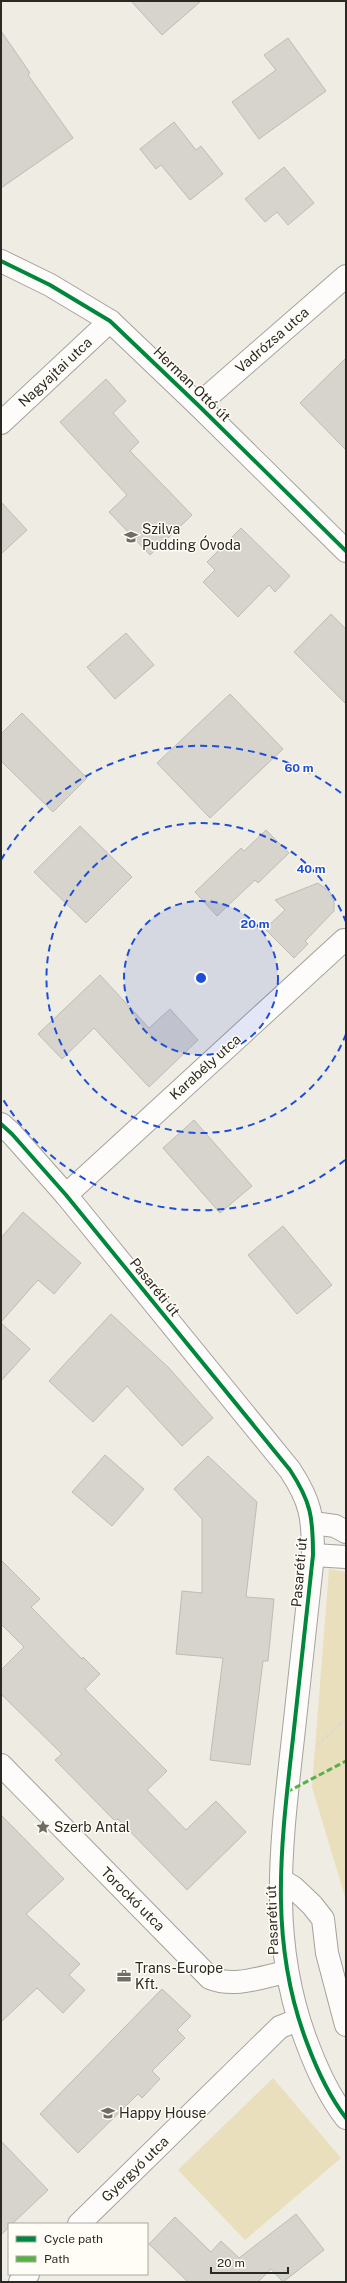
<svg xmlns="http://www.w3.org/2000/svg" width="347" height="2283" viewBox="0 0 347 2283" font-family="'Public Sans',sans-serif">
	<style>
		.green { fill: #e9dfbc }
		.building { fill: #d6d4cc; stroke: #bebcb5 }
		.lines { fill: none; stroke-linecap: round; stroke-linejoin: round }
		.minor-casing { stroke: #a5a29c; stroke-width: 24 }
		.path { stroke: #dad9d6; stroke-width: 2.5; stroke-dasharray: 3 3; stroke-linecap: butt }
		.minor { stroke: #fdfcfb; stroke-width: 22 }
		.quiet { stroke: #56b245; stroke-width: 3; stroke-dasharray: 6 3; stroke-linecap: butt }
		.cycleway-casing { stroke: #fffdf6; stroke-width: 6 }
		.cycleway { stroke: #00873e; stroke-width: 4 }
		.ring { fill: none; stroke: #1d4ed8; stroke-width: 2; stroke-dasharray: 7 5 }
		.labels { text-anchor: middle; stroke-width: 3; stroke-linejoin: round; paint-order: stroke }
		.street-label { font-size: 14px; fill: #2b2923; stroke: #fffdf6 }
		.poi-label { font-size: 14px; fill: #2b2923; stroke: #fffdf6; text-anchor: start }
		.centre { fill: #1d4ed8; stroke: #fffdf6; stroke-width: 2 }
		.ring-label { font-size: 12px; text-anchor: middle; font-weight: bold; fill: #1d4ed8; stroke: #fffdf6; stroke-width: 3; stroke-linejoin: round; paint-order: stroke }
	</style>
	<rect width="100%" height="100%" fill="#efece3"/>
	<g class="green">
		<polygon points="329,1569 346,1572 346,1900 312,1787"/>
		<polygon points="273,2078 341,2158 245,2240 178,2170"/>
	</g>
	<g class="building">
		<polygon points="131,1 201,1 162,35"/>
		<polygon points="1,31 30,73 28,75 73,138 1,188"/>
		<polygon points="288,38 326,91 259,139 232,102 276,70 264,55"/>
		<polygon points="174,122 196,150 201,146 223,174 190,200 161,165 156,169 140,149"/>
		<polygon points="284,167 314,203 288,225 277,212 265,222 245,199"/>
		<polygon points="346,358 346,450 300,403"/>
		<polygon points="106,379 126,401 113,413 139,442 130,451 192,515 150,555 109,512 127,495 60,422"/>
		<polygon points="1,502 27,530 1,554"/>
		<polygon points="241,528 290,576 275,592 269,585 238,617 203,582 215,570 207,562"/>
		<polygon points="331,614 346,629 346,704 294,652"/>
		<polygon points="126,633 154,665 115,699 87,667"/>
		<polygon points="230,694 283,749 210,818 157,763"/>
		<polygon points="22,713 87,778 53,812 1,761 1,734"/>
		<polygon points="80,826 132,877 86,923 34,872"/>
		<polygon points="266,830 289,853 258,883 255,880 217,916 195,892 241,848 244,851"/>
		<polygon points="318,883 330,892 334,902 334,911 305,941 308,944 294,958 265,929 285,910 275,900"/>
		<polygon points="100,975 149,1028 170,1009 198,1040 149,1087 94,1028 62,1059 38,1034"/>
		<polygon points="194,1120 252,1186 220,1213 163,1148"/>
		<polygon points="23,1212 81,1263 54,1294 38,1280 1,1322 1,1238"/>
		<polygon points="283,1226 332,1285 297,1314 248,1255"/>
		<polygon points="111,1314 169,1368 213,1418 182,1446 127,1386 93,1422 49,1381"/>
		<polygon points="1,1323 30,1349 1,1381"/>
		<polygon points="105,1455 144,1489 112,1526 72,1492"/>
		<polygon points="208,1456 257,1502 246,1597 274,1599 268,1661 263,1661 250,1765 210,1760 223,1658 176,1654 182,1591 202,1593 202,1519 174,1489"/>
		<polygon points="1,1560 40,1599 31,1607 82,1659 83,1657 100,1674 85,1689 167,1771 147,1790 186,1830 216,1801 246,1832 187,1890 118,1819 115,1821 55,1760 62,1754 1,1694 1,1670 24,1647 1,1624"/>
		<polygon points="1,1815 64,1879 26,1914 80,1964 69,1975 85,1990 63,2013 37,1988 1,2022"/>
		<polygon points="162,1989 191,2016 177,2030 185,2038 152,2071 160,2079 142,2098 138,2094 78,2153 40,2114"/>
		<polygon points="1,2141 48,2190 12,2224 9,2224 9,2227 1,2235"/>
		<polygon points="296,2214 324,2250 283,2282 271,2269 258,2282 188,2282 149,2244 175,2217 211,2252 221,2241 239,2258"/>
	</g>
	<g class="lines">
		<defs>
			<g id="minor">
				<polyline points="1,261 50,285 110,321 198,405 346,551"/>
				<polyline points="198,405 346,276"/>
				<polyline points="1,423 110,321"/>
				<path d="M1,1124L12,1134L66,1195L290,1470C311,1502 313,1517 313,1555C306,1616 300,1677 293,1738C281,1845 268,1941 307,2043C317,2070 329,2096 346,2118"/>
				<polyline points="66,1195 344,940"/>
				<polyline points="313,1523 335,1526 346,1532"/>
				<polyline points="313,1555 346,1557"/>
				<path d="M1,1765L210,1978C235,1988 261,1977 286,1972"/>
				<polyline points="281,1880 293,1887 312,1905 323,1919 327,1953 346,2025"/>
				<polyline points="79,2224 280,2027 298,2020"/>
				<polyline points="20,2282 28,2274"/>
			</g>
		</defs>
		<use href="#minor" class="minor-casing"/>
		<polyline class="path" points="317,1745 346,1719"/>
		<use href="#minor" class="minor"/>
		<polyline class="quiet" points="287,1792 346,1761"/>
		<defs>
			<g id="cycleway">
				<polyline points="1,261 50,285 110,321 198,405 346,551"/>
				<path d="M1,1124L12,1134L66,1195L290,1470C311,1502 313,1517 313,1555C306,1616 300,1677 293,1738C281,1845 268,1941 307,2043C317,2070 329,2096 346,2118"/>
			</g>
		</defs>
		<use href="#cycleway" class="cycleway-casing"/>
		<use href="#cycleway" class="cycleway"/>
	</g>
	<circle cx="201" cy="978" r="77" fill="#1d4ed8" fill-opacity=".12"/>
	<g class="ring">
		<circle cx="201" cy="978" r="77"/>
		<path d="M346 1034A155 155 0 1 1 346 922"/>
		<path d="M345 1160A232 232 0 0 1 1 1096M1 860A232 232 0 0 1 345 796"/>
	</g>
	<defs>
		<symbol id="school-bare" viewBox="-9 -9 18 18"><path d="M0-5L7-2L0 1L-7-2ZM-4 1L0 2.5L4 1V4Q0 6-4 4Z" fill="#706d66" stroke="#fffdf6" stroke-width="2.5" paint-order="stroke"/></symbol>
		<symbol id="sight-bare" viewBox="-9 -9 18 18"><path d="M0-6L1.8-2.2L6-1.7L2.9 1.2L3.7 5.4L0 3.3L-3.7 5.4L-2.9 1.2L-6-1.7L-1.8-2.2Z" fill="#706d66" stroke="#fffdf6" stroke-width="2.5" paint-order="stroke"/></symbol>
		<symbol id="office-bare" viewBox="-9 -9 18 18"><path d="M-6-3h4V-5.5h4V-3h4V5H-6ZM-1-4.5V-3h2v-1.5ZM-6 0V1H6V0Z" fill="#706d66" stroke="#fffdf6" stroke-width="2.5" paint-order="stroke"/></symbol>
	</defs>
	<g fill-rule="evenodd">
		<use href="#school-bare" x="121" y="527" width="20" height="20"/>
		<use href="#sight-bare" x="33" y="1817" width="20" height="20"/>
		<use href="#office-bare" x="114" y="1966" width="20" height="20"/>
		<use href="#school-bare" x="98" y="2103" width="20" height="20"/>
	</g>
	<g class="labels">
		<g class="street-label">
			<text transform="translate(272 340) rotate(-41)" y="5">Vadrózsa utca</text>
			<text transform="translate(55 372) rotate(-43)" y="5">Nagyajtai utca</text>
			<text transform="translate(192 384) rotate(44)" y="5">Herman Ottó út</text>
			<text transform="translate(205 1067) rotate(-42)" y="5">Karabély utca</text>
			<text transform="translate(155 1287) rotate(51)" y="5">Pasaréti út</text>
			<text transform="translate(299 1572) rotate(-85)" y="5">Pasaréti út</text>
			<text transform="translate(133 1899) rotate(45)" y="5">Torockó utca</text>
			<text transform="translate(272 1920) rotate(-92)" y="5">Pasaréti út</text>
			<text transform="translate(135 2169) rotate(-44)" y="5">Gyergyó utca</text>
		</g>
		<g class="poi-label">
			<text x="142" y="534">Szilva<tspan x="142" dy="16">Pudding Óvoda</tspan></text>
			<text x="54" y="1832">Szerb Antal</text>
			<text x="135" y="1973">Trans-Europe<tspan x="135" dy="16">Kft.</tspan></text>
			<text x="119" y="2118">Happy House</text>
		</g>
	</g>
	<circle cx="201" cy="978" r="6" class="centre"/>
	<g class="ring-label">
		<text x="299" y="772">60 m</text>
		<text x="311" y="873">40 m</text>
		<text x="255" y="928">20 m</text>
	</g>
	<rect width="347" height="2283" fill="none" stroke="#2b2923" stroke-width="4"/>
	<rect x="8" y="2223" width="140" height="52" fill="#fffdf6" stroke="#aaa8a2"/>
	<rect x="16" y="2236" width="20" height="6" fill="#00873e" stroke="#aaa8a2"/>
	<text x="44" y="2243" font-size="12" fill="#2b2923">Cycle path</text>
	<rect x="16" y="2256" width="20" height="6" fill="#56b245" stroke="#aaa8a2"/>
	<text x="44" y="2263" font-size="12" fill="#2b2923">Path</text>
	<path d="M211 2267v6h77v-6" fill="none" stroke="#2b2923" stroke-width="2"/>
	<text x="217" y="2267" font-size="12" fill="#2b2923" stroke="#fffdf6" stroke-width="3" paint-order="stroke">20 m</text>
</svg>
